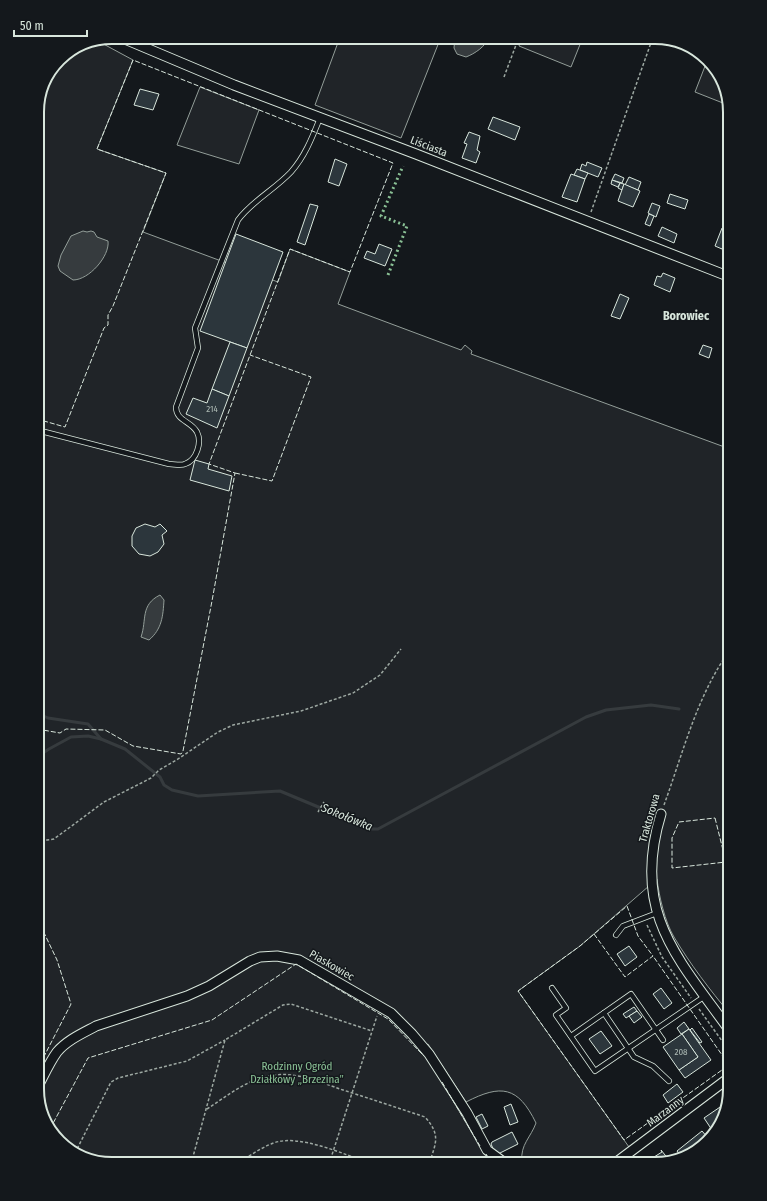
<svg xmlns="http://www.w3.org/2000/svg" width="767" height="1201" viewBox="0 0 767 1201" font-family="'Fira Sans Condensed',sans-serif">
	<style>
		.green { fill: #202428; stroke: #939e99 }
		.water { fill: #363b3e; stroke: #939e99 }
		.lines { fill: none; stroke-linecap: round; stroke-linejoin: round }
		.stream { stroke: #363b3e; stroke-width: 3 }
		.building { fill: #2c363c; stroke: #d8e6dc }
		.service-casing { stroke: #d8e6dc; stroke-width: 6 }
		.minor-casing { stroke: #d8e6dc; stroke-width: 11 }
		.path { stroke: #9da8a2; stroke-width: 1.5; stroke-dasharray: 3 2; stroke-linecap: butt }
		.service { stroke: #14181c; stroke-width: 4.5 }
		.minor { stroke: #14181c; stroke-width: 9 }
		.hedge { stroke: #8ac095; stroke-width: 3; stroke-dasharray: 2 3; stroke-linecap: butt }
		.fence { stroke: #d8e6dc; stroke-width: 1; stroke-dasharray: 5 2; stroke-linecap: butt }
		.power { stroke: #ffb74d; stroke-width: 1; stroke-dasharray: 14 3 2 3; stroke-linecap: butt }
		.labels { text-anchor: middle; stroke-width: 3; stroke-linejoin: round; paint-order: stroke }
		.number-label { font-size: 9px; fill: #adbab4 }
		.street-label { font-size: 11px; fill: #d8e6dc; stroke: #14181c }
		.park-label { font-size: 11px; fill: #8ac095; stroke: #14181c }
		.neighbourhood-label { font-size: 12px; font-weight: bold; fill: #d8e6dc; stroke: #14181c }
		.water-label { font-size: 12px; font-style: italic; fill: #d8e6dc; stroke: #14181c }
		.rim { fill: none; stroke: #d8e6dc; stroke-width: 2 }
	</style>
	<rect width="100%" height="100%" fill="#14181c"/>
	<g class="green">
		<polygon points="340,37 441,37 401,138 315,105"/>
		<polygon points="522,37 583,37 571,67 519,46"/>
		<path d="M96,40L133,60L97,149L166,173L143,232L278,282L290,249L350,272L338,304L461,350L465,345L472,351L471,354L730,449V1014C710,990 690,964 674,937C665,922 659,896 657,879L580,946L518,991L629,1147L606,1164H516L522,1161C520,1145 531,1137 536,1123C518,1086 501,1084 466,1102L428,1044L418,1050L429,1060L472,1133L492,1164H107L70,1152L45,1122L37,1089V107L59,59L83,43Z"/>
		<polygon points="707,61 722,79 728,105 695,92"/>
		<polygon points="200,87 259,110 239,164 177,145"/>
	</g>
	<g class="water">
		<path d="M455,37H488C487,46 474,54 466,57L457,54L454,48Z"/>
		<path d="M83,231L87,232L91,231L94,232L97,237L108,241C110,256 89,280 73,280L60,271L58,266L61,255L71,236Z"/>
		<path d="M160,595L164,600C163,616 162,629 149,640L141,637C147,620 140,605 160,595Z"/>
	</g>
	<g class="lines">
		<g class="stream">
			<polyline points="37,713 48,718 88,724 101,739"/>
			<polyline points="724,731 730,734"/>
			<polyline points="37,757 49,749 71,737 88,736 101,739 125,749 160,777 164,785 172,790 198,796 280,791 371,829 378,829 586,717 606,710 651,705 679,709"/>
		</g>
	</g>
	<g class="building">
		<polygon points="140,89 159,94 153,110 134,105"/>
		<polygon points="493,117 520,127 515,140 488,129"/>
		<polygon points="469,132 480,136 477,150 480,152 476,163 462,158 467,144 464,143"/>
		<polygon points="335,159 347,164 339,186 328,182"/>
		<polygon points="587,162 602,168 598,177 580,170 582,164 586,166"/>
		<polygon points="577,169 588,173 585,179 574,175"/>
		<polygon points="571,174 585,179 577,202 562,197"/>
		<polygon points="615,174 624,178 622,183 612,180"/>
		<polygon points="629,177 641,182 638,190 625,185"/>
		<polygon points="612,180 620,183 618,187 611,184"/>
		<polygon points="620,183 624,184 622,190 618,188"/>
		<polygon points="624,184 640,191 633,207 618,201"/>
		<polygon points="670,194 688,200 685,209 667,203"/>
		<polygon points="652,203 660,206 656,217 648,213"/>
		<polygon points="310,204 318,206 305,245 297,242"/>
		<polygon points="649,214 654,216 650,226 645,224"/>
		<polygon points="662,227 677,234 674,243 658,236"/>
		<polygon points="722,228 729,230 722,249 715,246"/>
		<polygon points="236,234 283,252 247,348 200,331"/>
		<polygon points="379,244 392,249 385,266 364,258 367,251 375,254"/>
		<polygon points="663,273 675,278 670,292 654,285 657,276 661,277"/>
		<polygon points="620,294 629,298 620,319 611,316"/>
		<polygon points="230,342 247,348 229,396 212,389"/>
		<polygon points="703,345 712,348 709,358 699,354"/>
		<polygon points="212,389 229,396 217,428 186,414 193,398 207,403"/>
		<polygon points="195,460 209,464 208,469 232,476 229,491 190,480"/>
		<polygon points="145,524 155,527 160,524 167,531 162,535 164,544 158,552 150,556 139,554 132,546 132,536 136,528"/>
		<polygon points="629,946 637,957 625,966 617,954"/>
		<polygon points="661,988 672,1003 664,1009 653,994"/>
		<polygon points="634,1007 637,1011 626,1018 623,1014"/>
		<polygon points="637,1011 642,1017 634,1023 629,1016"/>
		<polygon points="684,1022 689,1029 681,1034 677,1028"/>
		<polygon points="692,1028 702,1042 700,1043 690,1030"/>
		<polygon points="689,1029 711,1060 685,1078 679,1070 698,1057 682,1034"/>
		<polygon points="601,1031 612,1046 600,1054 589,1039"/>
		<polygon points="682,1034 698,1057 679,1070 663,1047"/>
		<polygon points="677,1084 683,1092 668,1103 663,1095"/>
		<polygon points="726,1103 718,1130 714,1133 704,1118"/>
		<polygon points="511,1104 518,1122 510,1125 504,1107"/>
		<polygon points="482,1114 488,1126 482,1129 476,1117"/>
		<polygon points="702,1131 708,1138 688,1156 682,1158 677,1151"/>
		<polygon points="512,1132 518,1144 498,1154 495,1153 491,1144 492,1142"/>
		<polygon points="661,1150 669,1160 651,1164 656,1160 654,1157 662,1152"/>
	</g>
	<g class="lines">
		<defs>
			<g id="service">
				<path d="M37,430L169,464C174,464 181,466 185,464C197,460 202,442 197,432C191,421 176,421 176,407L198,348L195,328L238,220C252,201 274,190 291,172C305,156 312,138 320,118"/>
				<polyline points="616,935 623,926 657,913"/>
				<polyline points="552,988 566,1008 556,1015 595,1071 705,996"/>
				<polyline points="604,1013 634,1057 653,1066 669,1081"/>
				<polyline points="571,1036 631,994 663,1040"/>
			</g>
			<g id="minor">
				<polyline points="120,37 234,85 416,154 730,277"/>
				<path d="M661,814C631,912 677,957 730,1031"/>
				<path d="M37,1088C43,1077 49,1063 57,1052C67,1040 83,1033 96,1026L187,996L209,986L250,961L260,957L277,956L299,960L391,1013L412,1034L429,1054L467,1113L487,1150L506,1164"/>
				<polyline points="614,1164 730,1077"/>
			</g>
		</defs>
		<use href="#service" class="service-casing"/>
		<use href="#minor" class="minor-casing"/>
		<g class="path">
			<polyline points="504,77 519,37"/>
			<polyline points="591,212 653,37"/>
			<path d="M664,805C683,753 697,695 730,650"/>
			<polyline points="318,812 324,802"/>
			<polyline points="37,836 47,840 54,839 104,802 151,778 159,770 178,759 218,732 233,725 301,711 353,693 380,675 401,649"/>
			<polyline points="647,925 662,957 691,998"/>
			<polyline points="699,1009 730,1052"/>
			<path d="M207,1109C227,1096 250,1077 275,1075C298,1072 322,1083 343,1090C371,1099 398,1108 425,1117C441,1135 436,1143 429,1164"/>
			<polyline points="75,1153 111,1082 118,1078 187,1061 225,1040"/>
			<polyline points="191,1164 225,1040 283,1005 291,1004 372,1031"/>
			<path d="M236,1164C248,1157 259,1149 271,1144C297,1132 345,1155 372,1164"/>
			<polyline points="329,1164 377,1016"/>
		</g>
		<use href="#service" class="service"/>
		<use href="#minor" class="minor"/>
		<polyline class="hedge" points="388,275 407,226 381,216 403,166"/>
		<g class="fence">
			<polyline points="235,473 272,481 311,377 250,355"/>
			<polyline points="37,729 60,733 66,729 105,730 133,746 181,754 183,751 212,601 235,473 209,464 290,249 350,272 393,163 133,60 97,149 166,173 113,306 108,315 108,325 104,328 65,427 37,419"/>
			<polygon points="715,818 726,862 672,868 672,838 679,822"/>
			<polyline points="594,934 625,977 653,956 638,936 627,906 580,946 518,991 624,1140 729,1065 653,956"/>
			<polyline points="37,1070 71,1004 57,960 37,918"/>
			<polyline points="442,1082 480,1146"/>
			<polyline points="50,1129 88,1058 212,1020 296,964 388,1019 424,1056"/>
			<polyline points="486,1154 492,1164"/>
		</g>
		<polyline class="power" points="694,49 697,50"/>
	</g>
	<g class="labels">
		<g class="number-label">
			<text x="212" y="412">214</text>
			<text x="681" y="1055">208</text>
		</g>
		<g class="street-label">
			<text transform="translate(429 146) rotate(21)" y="4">Liściasta</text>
			<text transform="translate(649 818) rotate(-74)" y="4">Traktorowa</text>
			<text transform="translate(332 965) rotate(30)" y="4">Piaskowiec</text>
			<text transform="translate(665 1111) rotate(-37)" y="4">Marzanny</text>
		</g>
		<g class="park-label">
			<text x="297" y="1070">Rodzinny Ogród<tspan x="297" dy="13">Działkowy „Brzezina”</tspan></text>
		</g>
		<g class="neighbourhood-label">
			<text x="686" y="320">Borowiec</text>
		</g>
		<g class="water-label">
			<text transform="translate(347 817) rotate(22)" y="4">Sokołówka</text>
		</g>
	</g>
	<path d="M0 0H767V1201H0ZM112 44H655A68 68 0 0 1 723 112V1089A68 68 0 0 1 655 1157H112A68 68 0 0 1 44 1089V112A68 68 0 0 1 112 44Z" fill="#14181c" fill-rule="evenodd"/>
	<path class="rim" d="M112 44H655A68 68 0 0 1 723 112V1089A68 68 0 0 1 655 1157H112A68 68 0 0 1 44 1089V112A68 68 0 0 1 112 44Z"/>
	<path d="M14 30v6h73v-6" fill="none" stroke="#d8e6dc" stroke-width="2"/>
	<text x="20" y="30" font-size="12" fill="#d8e6dc" stroke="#14181c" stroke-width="3" paint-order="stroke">50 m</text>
</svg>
